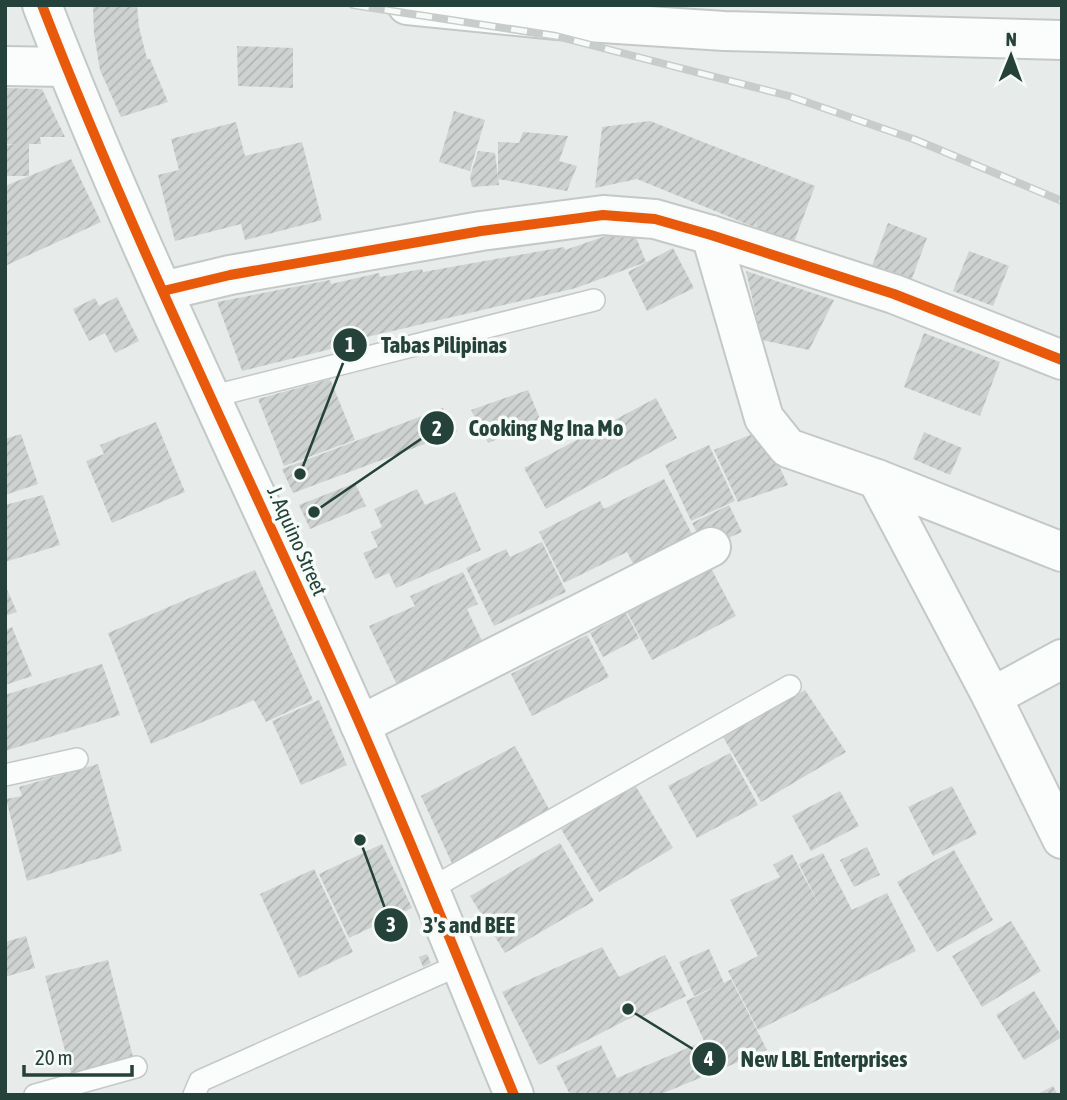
<svg xmlns="http://www.w3.org/2000/svg" width="1067" height="1100" viewBox="0 0 1067 1100" font-family="'Asap Condensed',sans-serif">
	<style>
		.building { fill: url(#building-hatch) }
		.lines { fill: none; stroke-linecap: round; stroke-linejoin: round }
		.lane-casing { stroke: #c4c9c7; stroke-width: 24 }
		.street-casing { stroke: #c4c9c7; stroke-width: 42 }
		.secondary-casing { stroke: #c2cac7; stroke-width: 42 }
		.lane { stroke: #fbfcfc; stroke-width: 21 }
		.street { stroke: #fbfcfc; stroke-width: 38 }
		.secondary { stroke: #fbfcfc; stroke-width: 38 }
		.rail-casing { stroke: #c8cdcb; stroke-width: 8 }
		.rail { stroke: #f6fbf8; stroke-width: 5; stroke-dasharray: 16; stroke-linecap: butt }
		.cycleway-casing { stroke: #f6fbf8; stroke-width: 15 }
		.cycleway { stroke: #e8590c; stroke-width: 10 }
		.labels { text-anchor: middle; stroke-width: 7; stroke-linejoin: round; paint-order: stroke }
		.street-label { font-size: 21px; fill: #24413a; stroke: #f6fbf8 }
		.leader { fill: none; stroke: #24413a; stroke-width: 2.5 }
		.callout-dot { fill: #24413a; stroke: #f6fbf8; stroke-width: 2.5 }
		.mark-label { font-size: 21px; text-anchor: middle; font-weight: bold; fill: #fff }
		.callout-label { font-size: 23px; text-anchor: middle; font-weight: bold; fill: #24413a; stroke: #f6fbf8; stroke-width: 7; stroke-linejoin: round; paint-order: stroke }
	</style>
	<defs>
		<pattern id="building-hatch" width="6" height="6" patternUnits="userSpaceOnUse" patternTransform="scale(1.75)"><rect width="6" height="6" fill="#ced3d1"/><path d="M-1 1l2-2M0 6l6-6M5 7l2-2" fill="none" stroke="#b1b6b4"/></pattern>
	</defs>
	<rect width="100%" height="100%" fill="#e7ecea"/>
	<g class="building">
		<polygon points="93,5 137,5 139,27 147,59 150,59 168,102 121,117 100,70 94,34"/>
		<polygon points="237,46 293,48 293,88 238,86"/>
		<polygon points="5,88 42,89 65,137 40,137 41,144 29,144 29,176 5,176 5,145 17,144 5,144"/>
		<polygon points="454,111 485,120 470,171 439,162"/>
		<polygon points="650,121 815,186 794,242 755,227 758,218 754,227 637,179 595,188 602,127"/>
		<polygon points="236,122 245,156 302,142 322,220 245,240 241,224 175,241 158,175 179,170 171,139"/>
		<polygon points="523,132 568,136 559,161 577,166 567,191 498,179 498,142 519,143"/>
		<polygon points="478,151 495,153 499,185 472,187 470,177"/>
		<polygon points="71,159 101,222 5,266 5,186"/>
		<polygon points="888,223 927,238 911,281 872,266"/>
		<polygon points="632,227 646,262 576,288 350,341 351,344 242,371 217,302 330,280 331,284 379,273 380,277 422,269 423,272 564,247 565,250"/>
		<polygon points="673,248 694,288 647,311 628,272"/>
		<polygon points="969,251 1009,266 993,306 953,291"/>
		<polygon points="746,271 834,300 809,350 762,340"/>
		<polygon points="117,297 139,341 115,353 105,333 89,341 73,309 95,298 99,306"/>
		<polygon points="924,333 1000,362 980,416 904,387"/>
		<polygon points="330,379 355,440 284,466 258,399"/>
		<polygon points="528,390 541,421 488,443 471,410"/>
		<polygon points="656,398 677,438 546,509 524,468"/>
		<polygon points="443,408 457,432 293,493 282,469"/>
		<polygon points="156,422 185,492 112,523 86,461 104,454 100,445"/>
		<polygon points="762,430 788,485 738,502 714,450"/>
		<polygon points="924,432 962,448 950,475 913,459"/>
		<polygon points="21,434 38,484 5,495 5,439"/>
		<polygon points="709,445 735,501 691,521 665,465"/>
		<polygon points="664,479 695,540 636,569 627,552 564,583 539,532 600,501 604,509"/>
		<polygon points="355,483 366,506 310,529 299,505"/>
		<polygon points="417,489 425,505 455,492 481,550 396,588 389,573 375,579 363,553 378,547 371,532 382,527 374,509"/>
		<polygon points="43,495 60,545 5,562 5,505"/>
		<polygon points="729,505 742,532 712,545 700,539 692,523"/>
		<polygon points="542,542 566,592 494,626 466,568 506,549 510,557"/>
		<polygon points="711,568 736,616 652,660 627,612"/>
		<polygon points="255,570 313,700 266,722 254,700 151,744 108,633"/>
		<polygon points="463,572 478,604 467,609 485,647 398,687 369,626 415,606 410,596"/>
		<polygon points="5,585 17,612 5,616"/>
		<polygon points="626,613 639,638 603,657 590,633"/>
		<polygon points="12,627 32,676 5,685 5,630"/>
		<polygon points="587,635 609,677 532,716 511,674"/>
		<polygon points="102,664 120,715 5,751 5,695"/>
		<polygon points="805,690 846,752 761,802 723,737"/>
		<polygon points="319,700 347,765 301,785 272,721"/>
		<polygon points="515,746 551,813 455,870 421,796"/>
		<polygon points="730,753 758,805 697,838 668,786"/>
		<polygon points="98,764 122,851 27,881 6,799 22,796 19,787"/>
		<polygon points="635,785 673,848 599,892 561,829"/>
		<polygon points="952,786 977,834 933,856 908,807"/>
		<polygon points="840,791 859,826 811,851 792,816"/>
		<polygon points="560,843 594,901 505,953 470,896"/>
		<polygon points="382,844 412,908 349,938 319,874"/>
		<polygon points="867,847 880,875 854,887 840,860"/>
		<polygon points="954,850 993,920 937,952 897,882"/>
		<polygon points="823,853 852,910 887,893 916,951 758,1030 728,971 758,956 730,900 780,877 773,865 792,854 820,907 799,864"/>
		<polygon points="314,869 353,952 299,978 260,894"/>
		<polygon points="1011,921 1041,971 982,1007 952,956"/>
		<polygon points="26,936 35,968 5,977 5,942"/>
		<polygon points="602,947 619,977 665,955 686,996 640,1018 638,1014 539,1065 502,992"/>
		<polygon points="709,949 724,983 731,979 767,1050 659,1095 570,1095 556,1066 601,1045 617,1078 704,1041 686,1001 720,985 694,996 679,962"/>
		<polygon points="427,954 431,963 423,967 419,957"/>
		<polygon points="108,960 133,1057 71,1073 45,976"/>
		<polygon points="1034,991 1062,1037 1024,1060 996,1015"/>
		<polygon points="1053,1086 1058,1095 1036,1095"/>
	</g>
	<g class="lines">
		<defs>
			<g id="lane">
				<polyline points="210,397 594,300"/>
				<polyline points="5,775 77,759"/>
				<polyline points="430,889 790,686"/>
				<polyline points="35,1095 136,1067"/>
				<polyline points="194,1095 200,1081 461,964"/>
			</g>
			<g id="street">
				<polyline points="407,5 557,20 724,31 1062,40"/>
				<polyline points="5,66 66,67"/>
				<polyline points="711,235 764,418 788,448 877,479 1062,552"/>
				<polyline points="163,291 230,275 481,231 603,215 655,219 711,235 894,294 1062,360"/>
				<polyline points="877,479 992,697 1062,839"/>
				<polyline points="992,697 1062,659"/>
				<polyline points="360,725 711,547"/>
			</g>
			<path id="secondary" d="M42,5C134,243 247,471 351,704C408,833 460,964 514,1095"/>
		</defs>
		<use href="#lane" class="lane-casing"/>
		<use href="#street" class="street-casing"/>
		<use href="#secondary" class="secondary-casing"/>
		<use href="#lane" class="lane"/>
		<use href="#street" class="street"/>
		<use href="#secondary" class="secondary"/>
		<defs>
			<polyline id="rail" points="353,5 556,36 789,96 916,140 1062,201"/>
		</defs>
		<use href="#rail" class="rail-casing"/>
		<use href="#rail" class="rail"/>
		<defs>
			<g id="cycleway">
				<path d="M42,5C134,243 247,471 351,704C408,833 460,964 514,1095"/>
				<polyline points="163,291 230,275 481,231 603,215 655,219 711,235 894,294 1062,360"/>
			</g>
		</defs>
		<use href="#cycleway" class="cycleway-casing"/>
		<use href="#cycleway" class="cycleway"/>
	</g>
	<g class="labels">
		<g class="street-label">
			<text transform="translate(297 541) rotate(66)" y="7">J. Aquino Street</text>
		</g>
	</g>
	<path class="leader" d="M300 474L350 345M314 512L437 428M360 840L391 925M628 1009L709 1059"/>
	<g class="callout-dot">
		<circle cx="300" cy="474" r="7"/>
		<circle cx="314" cy="512" r="7"/>
		<circle cx="360" cy="840" r="7"/>
		<circle cx="628" cy="1009" r="7"/>
		<circle cx="350" cy="345" r="18"/>
		<circle cx="437" cy="428" r="18"/>
		<circle cx="391" cy="925" r="18"/>
		<circle cx="709" cy="1059" r="18"/>
	</g>
	<g class="mark-label">
		<text x="350" y="352">1</text>
		<text x="437" y="436">2</text>
		<text x="391" y="932">3</text>
		<text x="709" y="1066">4</text>
	</g>
	<g class="callout-label">
		<text x="444" y="353">Tabas Pilipinas</text>
		<text x="546" y="436">Cooking Ng Ina Mo</text>
		<text x="469" y="933">3's and BEE</text>
		<text x="824" y="1067">New LBL Enterprises</text>
	</g>
	<rect width="1067" height="1100" fill="none" stroke="#24413a" stroke-width="14"/>
	<g transform="translate(1011 56) rotate(1)" stroke="#f6fbf8" stroke-width="5" paint-order="stroke">
	<path d="M0-5L12 26L0 18L-12 26Z" fill="#24413a"/>
	<text y="-10" font-size="19" font-weight="bold" text-anchor="middle" fill="#24413a">N</text>
	</g>
	<path d="M24 1065v10h108v-10" fill="none" stroke="#24413a" stroke-width="3.5"/>
	<text x="35" y="1065" font-size="21" fill="#24413a" stroke="#f6fbf8" stroke-width="5" paint-order="stroke">20 m</text>
</svg>
